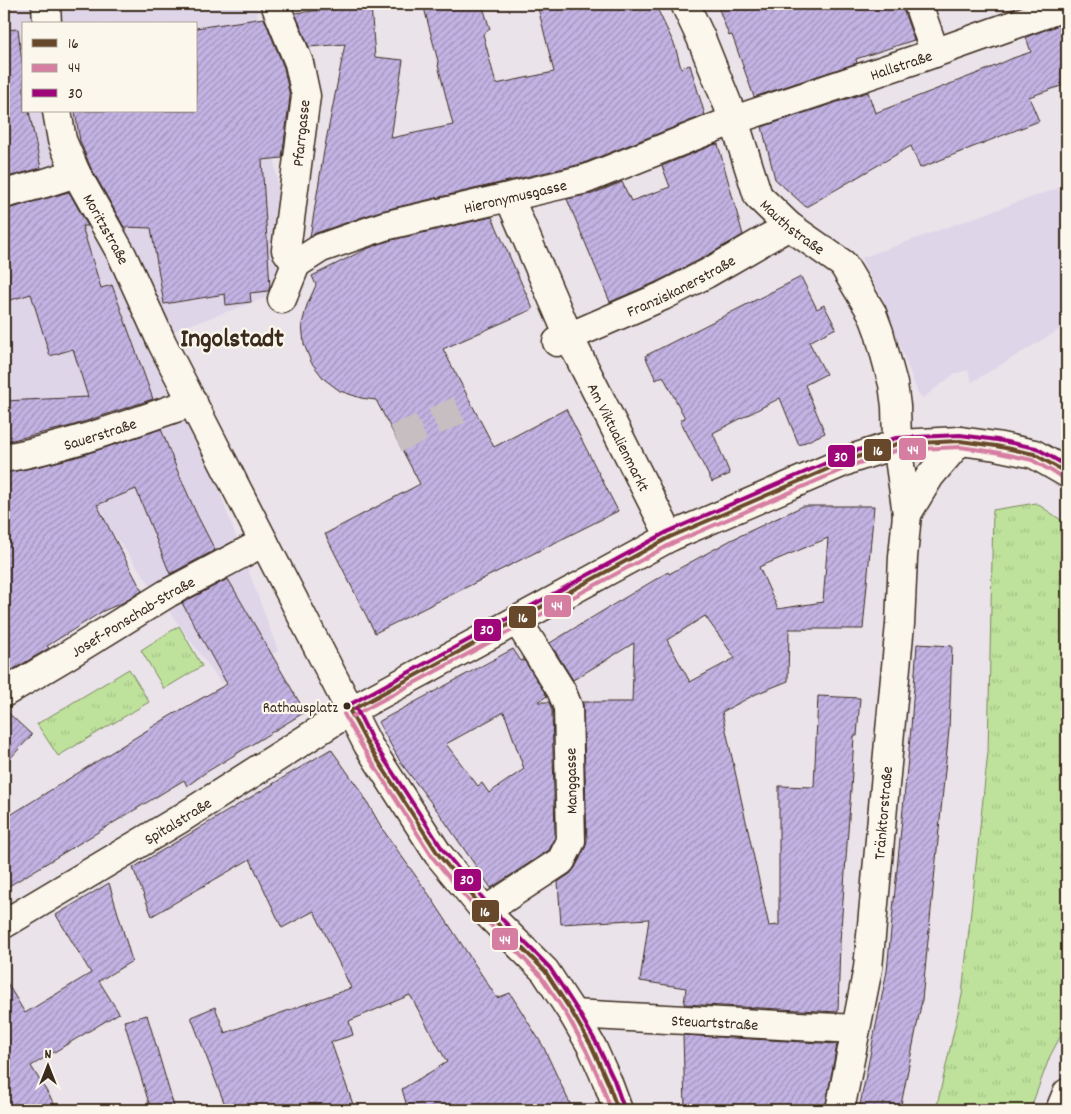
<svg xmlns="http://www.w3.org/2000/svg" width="1071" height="1114" viewBox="0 0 1071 1114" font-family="Dekko,sans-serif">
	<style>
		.built { fill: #ded5e8; fill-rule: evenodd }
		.park { fill: url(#park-tufts); stroke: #7c865d }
		.building { fill: url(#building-hatch); stroke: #3b2a1e; fill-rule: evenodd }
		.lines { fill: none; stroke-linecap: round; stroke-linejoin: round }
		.street-tunnel { stroke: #c7bec1; stroke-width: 28; stroke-dasharray: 28 14; stroke-linecap: butt }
		.street-casing { stroke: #3b2a1e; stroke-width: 31 }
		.secondary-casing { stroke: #3b2a1e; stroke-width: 31 }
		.street { stroke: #fbf7ec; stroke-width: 28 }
		.secondary { stroke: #fbf7ec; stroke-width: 28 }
		.bus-1-casing { stroke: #fbf7ec; stroke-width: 8 }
		.bus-2-casing { stroke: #fbf7ec; stroke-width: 8 }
		.bus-3-casing { stroke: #fbf7ec; stroke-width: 8 }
		.bus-1 { stroke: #68482a; stroke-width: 4 }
		.bus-2 { stroke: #d67ea2; stroke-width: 4 }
		.bus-3 { stroke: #9e067a; stroke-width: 4 }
		.bus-dot { fill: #3b2a1e; stroke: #fbf7ec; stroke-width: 2 }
		.labels { text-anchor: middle; stroke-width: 4.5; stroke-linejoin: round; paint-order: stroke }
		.bus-label { font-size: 15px; fill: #3b2a1e; stroke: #fbf7ec; text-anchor: end }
		.street-label { font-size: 16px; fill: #3b2a1e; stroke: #fbf7ec }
		.town-label { font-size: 26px; font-weight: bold; fill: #3b2a1e; stroke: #fbf7ec }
		.line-badge { stroke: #fbf7ec; stroke-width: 2 }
		.badge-label { font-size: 14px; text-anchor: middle; font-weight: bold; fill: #fff }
	</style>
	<defs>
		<pattern id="park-tufts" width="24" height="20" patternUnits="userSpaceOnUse" patternTransform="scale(1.25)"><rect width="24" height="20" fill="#bee29c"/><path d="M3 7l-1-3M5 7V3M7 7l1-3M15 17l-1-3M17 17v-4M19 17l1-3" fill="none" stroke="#a4c286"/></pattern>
		<pattern id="building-hatch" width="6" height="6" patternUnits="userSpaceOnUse" patternTransform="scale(1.25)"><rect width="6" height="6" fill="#c3b3e4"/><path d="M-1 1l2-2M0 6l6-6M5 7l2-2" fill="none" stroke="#a092b8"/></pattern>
	</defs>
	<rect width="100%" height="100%" fill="#eae3ea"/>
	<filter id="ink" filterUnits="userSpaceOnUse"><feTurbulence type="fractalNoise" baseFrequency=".02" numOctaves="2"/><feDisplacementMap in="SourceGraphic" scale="10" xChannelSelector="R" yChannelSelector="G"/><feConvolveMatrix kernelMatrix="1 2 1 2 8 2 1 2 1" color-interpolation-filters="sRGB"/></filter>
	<g filter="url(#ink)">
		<g class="built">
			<path d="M4,4H256L290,289L162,335L278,651L221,683L55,453L4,391ZM24,24H196V111H24Z"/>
			<polygon points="1058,188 1067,209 1067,325 972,382 968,370 954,374 923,398 918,394 882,297 871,279 861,258"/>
		</g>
		<g class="park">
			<polygon points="1036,503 1067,524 1067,1024 1050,1056 1030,1110 936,1110 962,995 988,752 993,510"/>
			<polygon points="179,626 202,666 164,689 141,650"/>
			<polygon points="129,669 149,702 58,756 37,724"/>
		</g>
		<g class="building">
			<polygon points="423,4 482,4 490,29 483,34 496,84 554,72 537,4 655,4 675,46 681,68 690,65 705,115 581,164 380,211 316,233 310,237 324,151 345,44 309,47 295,13 371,5 375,57 403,60 391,138 453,125 438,65 439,65"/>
			<polygon points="717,4 903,4 903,9 914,40 856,59 857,63 754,97 732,35 729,36"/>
			<polygon points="264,18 284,68 290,97 282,158 262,160 270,287 268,291 250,293 251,302 226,305 225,294 164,304 151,228 124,227 90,166 80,141 75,111 196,111 196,28"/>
			<polygon points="1067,22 1067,80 1064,81 1061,86 1029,97 1039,121 920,168 911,146 806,207 775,179 762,127 868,92 875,113 986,70 1013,58 1031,52 1026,37"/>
			<polygon points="18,29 24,78 24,111 29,111 41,168 4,178 4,30"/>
			<polygon points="718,144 743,235 699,260 656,282 610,302 567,199 592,194 622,182 631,201 670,187 662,166 713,145"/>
			<polygon points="69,192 88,226 82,226 101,288 112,285 153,399 71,426 4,442 4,401 88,397 73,349 50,356 31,294 4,302 4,209 8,209"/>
			<polygon points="492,217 533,309 443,349 494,447 566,409 618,511 375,633 325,534 420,484 376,400 361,398 340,391 324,379 311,362 304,344 302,324 307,305 316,285 312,276 364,250 388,241"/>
			<polygon points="801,277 817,309 824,305 836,328 809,342 826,374 805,385 825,433 799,445 780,398 713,433 730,474 712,482 680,420 685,418 663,376 656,380 645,356"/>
			<polygon points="161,429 178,472 197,515 215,550 170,574 136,489 97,505 142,591 122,603 103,611 47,646 49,648 4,675 4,473 32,468 80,456"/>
			<path d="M803,506H874L863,629H789L788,681L756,694L722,712L769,926L779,925V786L814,787L818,696L860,698L857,736H854L851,789L840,942L838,1012L684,1004L686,988L640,981L649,919L561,924L558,882L570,874L575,868L585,848L587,841L583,702H632L634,643L573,680L550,643L616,603L668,572L669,574L731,540ZM828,538L823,602L778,609L759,567ZM705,616L735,658L690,682L667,640Z"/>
			<polygon points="228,579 305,712 205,773 187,786 184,780 4,889 4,819 170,716 227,684 182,603"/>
			<polygon points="917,644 952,646 949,730 922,1000 900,1110 859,1110 887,971 911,728"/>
			<path d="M513,649L521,661L524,660L547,696L538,702H549L552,710L555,837L549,850L491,888L439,813L401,763L378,722ZM504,712L524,769L489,793L482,783L478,786L446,744Z"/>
			<polygon points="4,709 32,735 4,765"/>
			<polygon points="331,749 362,793 383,830 430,896 497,998 510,993 543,1046 573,1110 408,1110 402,1089 447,1062 410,995 349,1021 353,1035 331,1042 355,1110 227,1110 191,1017 215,1007 225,1033 351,988 314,911 282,928 250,859 152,916 133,868"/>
			<polygon points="109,883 132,961 99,981 119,1013 31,1066 58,1110 4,1110 4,978 25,1013 91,973 56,915"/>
			<polygon points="147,1015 155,1042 175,1110 151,1110 124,1021"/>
			<polygon points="683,1035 837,1044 825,1110 685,1110"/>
		</g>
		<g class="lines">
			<polyline class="street-tunnel" points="396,439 472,404"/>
			<defs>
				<g id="street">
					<polyline points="46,4 47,24"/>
					<polyline points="275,4 299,63 306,96 286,250 296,264"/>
					<path id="s1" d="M685,4L701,38L734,120L758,196L789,226L843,264L872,313L879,332L893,384L896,406L897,444L907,514L903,557L900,624L868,968L840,1110"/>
					<polyline points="918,4 935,53"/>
					<path id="s2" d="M57,111L62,140L76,173L122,255L162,343L368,745L438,854L485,911L545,971L573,1014L592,1047L608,1083L618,1110"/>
					<polyline points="4,194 45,183 76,173"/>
					<path id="s3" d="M509,197L569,337L670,537"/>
					<path id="s4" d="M296,264L321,248L384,226L586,179L734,120L923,57L1067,6"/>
					<polyline points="282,299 296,264"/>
					<path id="s5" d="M557,342L663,296L706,274L789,226"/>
					<path id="s6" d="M4,458C68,447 131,423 193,402"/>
					<polyline points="907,514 930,476 960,441"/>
					<path id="s7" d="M4,693L63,658L168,593L264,542"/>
					<polyline points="485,911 561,861 571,841 568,707 561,690 517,620"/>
					<path id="s8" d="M4,924L180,819L350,711L670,537L851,459L897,444L960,441L996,446L1034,454L1067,473"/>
					<path id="s9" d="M573,1014L856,1029"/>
				</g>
				<polyline id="secondary" points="1060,1110 1067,1093"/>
			</defs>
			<use href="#street" class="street-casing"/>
			<use href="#secondary" class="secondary-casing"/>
			<use href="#street" class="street"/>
			<use href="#secondary" class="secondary"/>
			<defs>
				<g id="bus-1">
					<polyline points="350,711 670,537 851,459 897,444 960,441 996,446 1034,454 1067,473"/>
					<polyline points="350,711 368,745 438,854 485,911 545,971 573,1014 592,1047 608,1083 618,1110"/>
				</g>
				<g id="bus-2">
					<polyline points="344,714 363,748 433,858 481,915 540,975 568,1017 586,1050 602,1085 611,1110"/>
					<polyline points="353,716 673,543 853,465 898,450 960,447 995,452 1032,460 1064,478"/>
				</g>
				<g id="bus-3">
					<polyline points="347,706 667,532 849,453 896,438 960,435 997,440 1036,448 1067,466"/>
					<polyline points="356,708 373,742 443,850 490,907 550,968 578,1011 597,1044 614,1080 624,1108"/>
				</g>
			</defs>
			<use href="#bus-1" class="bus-1-casing"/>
			<use href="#bus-2" class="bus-2-casing"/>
			<use href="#bus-3" class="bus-3-casing"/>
			<use href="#bus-1" class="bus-1"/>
			<use href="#bus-2" class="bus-2"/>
			<use href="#bus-3" class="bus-3"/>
		</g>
	</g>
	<circle class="bus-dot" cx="347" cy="706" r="4.5"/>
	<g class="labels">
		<g class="bus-label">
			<text x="338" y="712">Rathausplatz</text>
		</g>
		<g class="street-label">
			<text dy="6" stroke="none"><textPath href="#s4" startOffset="639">Hallstraße</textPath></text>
			<text transform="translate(300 133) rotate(-84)" y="6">Pfarrgasse</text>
			<text dy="6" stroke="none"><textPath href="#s4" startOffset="231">Hieronymusgasse</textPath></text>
			<text dy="6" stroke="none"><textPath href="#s1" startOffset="252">Mauthstraße</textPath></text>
			<text dy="6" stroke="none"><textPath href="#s2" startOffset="129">Moritzstraße</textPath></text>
			<text dy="6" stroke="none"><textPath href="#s5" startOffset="136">Franziskanerstraße</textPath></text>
			<text dy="6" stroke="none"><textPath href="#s6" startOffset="99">Sauerstraße</textPath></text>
			<text dy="6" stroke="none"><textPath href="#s3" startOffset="264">Am Viktualienmarkt</textPath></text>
			<text dy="6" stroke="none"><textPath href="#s7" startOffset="150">Josef-Ponschab-Straße</textPath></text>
			<text transform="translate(570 781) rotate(-91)" y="6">Manggasse</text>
			<text transform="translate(882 813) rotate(-85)" y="6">Tränktorstraße</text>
			<text dy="6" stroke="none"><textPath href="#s8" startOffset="202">Spitalstraße</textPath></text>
			<text dy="6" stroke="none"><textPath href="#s9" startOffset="142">Steuartstraße</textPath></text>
		</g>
		<g class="town-label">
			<text x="232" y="346">Ingolstadt</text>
		</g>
	</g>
	<g class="line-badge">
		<rect x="898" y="437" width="29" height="24" rx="5" fill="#d67ea2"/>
		<rect x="863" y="438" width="29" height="24" rx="5" fill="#68482a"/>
		<rect x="827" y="444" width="29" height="24" rx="5" fill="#9e067a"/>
		<rect x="543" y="594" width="29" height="24" rx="5" fill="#d67ea2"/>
		<rect x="508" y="605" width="29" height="24" rx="5" fill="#68482a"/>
		<rect x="473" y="618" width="29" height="24" rx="5" fill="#9e067a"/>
		<rect x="453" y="868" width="29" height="24" rx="5" fill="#9e067a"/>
		<rect x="471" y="899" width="29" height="24" rx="5" fill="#68482a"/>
		<rect x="491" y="927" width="28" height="24" rx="5" fill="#d67ea2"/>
	</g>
	<g class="badge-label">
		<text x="913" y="454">44</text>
		<text x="878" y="455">16</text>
		<text x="841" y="461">30</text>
		<text x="557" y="610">44</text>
		<text x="523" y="622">16</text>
		<text x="487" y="634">30</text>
		<text x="467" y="884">30</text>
		<text x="485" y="916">16</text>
		<text x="505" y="944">44</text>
	</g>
	<rect width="1071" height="1114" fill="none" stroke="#fbf7ec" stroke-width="20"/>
	<rect x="10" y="10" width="1051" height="1094" fill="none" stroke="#3b2a1e" stroke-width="2" filter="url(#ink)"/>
	<rect x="22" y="22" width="175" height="90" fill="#fbf7ec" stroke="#aea59a"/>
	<rect x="32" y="39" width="25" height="8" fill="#68482a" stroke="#aea59a"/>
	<text x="68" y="48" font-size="15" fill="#3b2a1e">16</text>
	<rect x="32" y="64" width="25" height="8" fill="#d67ea2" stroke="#aea59a"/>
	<text x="68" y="72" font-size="15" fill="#3b2a1e">44</text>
	<rect x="32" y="89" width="25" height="8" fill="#9e067a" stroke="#aea59a"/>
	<text x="68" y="98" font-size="15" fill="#3b2a1e">30</text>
	<g transform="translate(48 1066)" stroke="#fbf7ec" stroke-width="4" paint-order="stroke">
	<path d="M0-4L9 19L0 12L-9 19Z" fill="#3b2a1e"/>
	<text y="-8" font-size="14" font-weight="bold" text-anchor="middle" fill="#3b2a1e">N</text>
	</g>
</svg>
